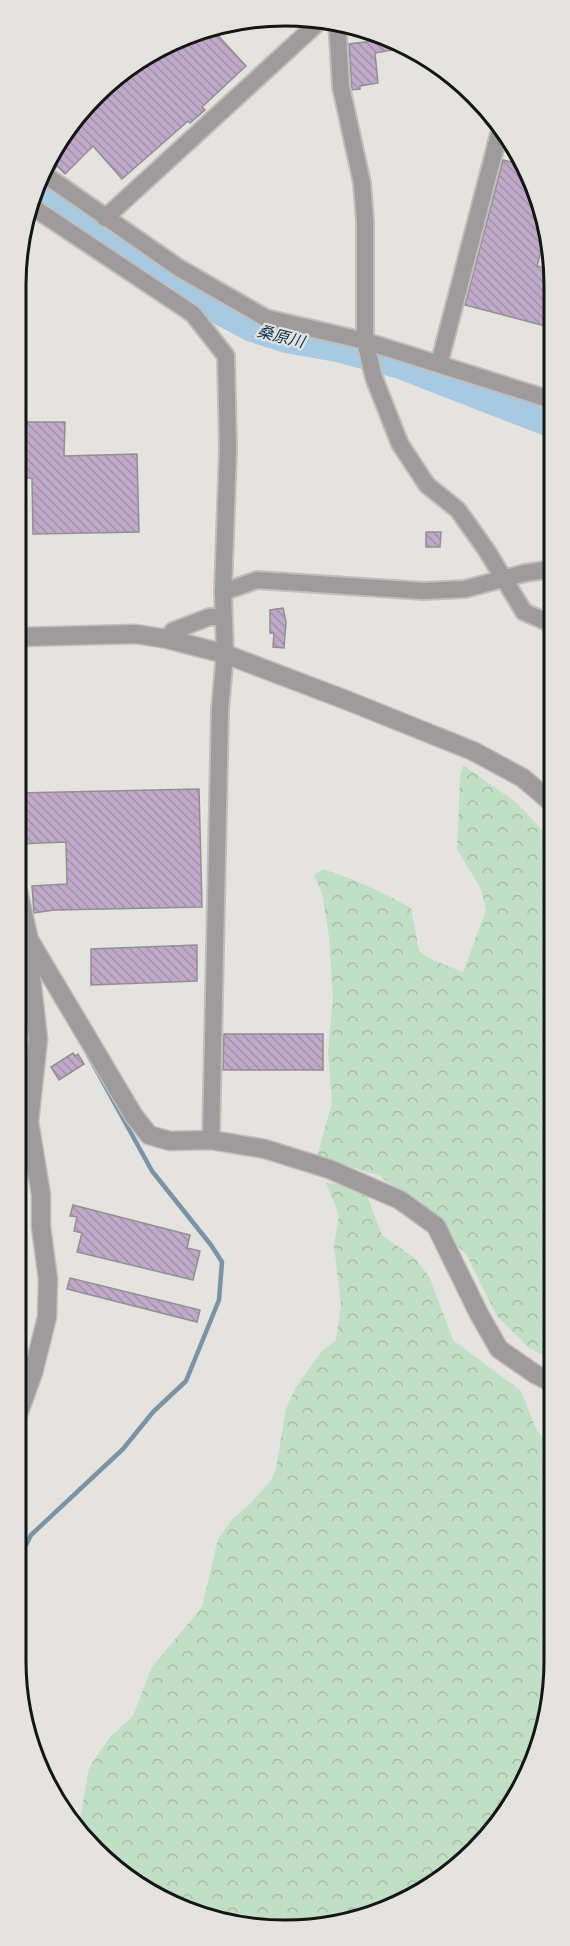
<svg xmlns="http://www.w3.org/2000/svg" width="570" height="1946" viewBox="0 0 570 1946" font-family="Commissioner,'Noto Sans JP',sans-serif">
	<style>
		.forest { fill: url(#forest-crowns) }
		.lines { fill: none; stroke-linecap: round; stroke-linejoin: round }
		.stream { stroke: #7b93a4; stroke-width: 4.5 }
		.river { stroke: #a7c9e1; stroke-width: 26 }
		.building { fill: url(#building-back-hatch); stroke: #918f92; stroke-width: 1.5 }
		.minor-casing { stroke: #c0bebb; stroke-width: 20 }
		.tertiary-casing { stroke: #c0bebb; stroke-width: 21 }
		.minor { stroke: #9d9b9b; stroke-width: 16 }
		.tertiary { stroke: #9d9b9b; stroke-width: 18 }
		.labels { text-anchor: middle; stroke-width: 4.5; stroke-linejoin: round; paint-order: stroke }
		.water-label { font-size: 16px; font-style: italic; fill: #08344d; stroke: #e5e3e0 }
		.rim { fill: none; stroke: #151514; stroke-width: 3 }
	</style>
	<defs>
		<pattern id="forest-crowns" width="20" height="18" patternUnits="userSpaceOnUse" patternTransform="scale(1.5)"><rect width="20" height="18" fill="#c1dfc4"/><path d="M2 6a3 3 0 1 1 6 0M12 15a3 3 0 1 1 6 0" fill="none" stroke="#a5bea8"/></pattern>
		<pattern id="building-back-hatch" width="6" height="6" patternUnits="userSpaceOnUse" patternTransform="scale(1.5)"><rect width="6" height="6" fill="#c0a9c8"/><path d="M-1 5l2 2M0 0l6 6M5-1l2 2" fill="none" stroke="#a491ab"/></pattern>
	</defs>
	<rect width="100%" height="100%" fill="#e5e3e0"/>
	<g class="forest">
		<path d="M463,765L517,803L552,841L551,1359L529,1348L497,1316L466,1254L403,1194L378,1175L317,1157L332,1102L328,1052L333,997L329,937L322,893L314,875L323,869C356,880 381,891 411,908L419,951L428,958L463,972L486,910L481,889L457,849L460,777Z"/>
		<polygon points="17,1164 28,1238 25,1362 16,1381"/>
		<polygon points="326,1183 358,1186 366,1193 382,1235 417,1260 430,1278 453,1340 521,1391 537,1431 550,1445 550,1713 519,1796 450,1875 371,1917 267,1930 165,1903 82,1839 75,1827 80,1820 89,1768 109,1738 133,1716 152,1667 202,1607 218,1539 233,1518 250,1504 271,1480 276,1469 286,1408 296,1387 321,1352 336,1340 341,1304 334,1246 339,1215"/>
	</g>
	<g class="lines">
		<g class="stream">
			<polyline points="18,946 24,954"/>
			<polyline points="15,1634 24,1575 22,1553 31,1535 123,1449 153,1412 186,1381 219,1300 222,1262 211,1245 152,1171 88,1055"/>
		</g>
		<polyline class="river" points="37,191 91,230 193,298 252,329 286,340 337,349 400,366 552,425"/>
	</g>
	<g class="building">
		<polygon points="212,29 246,66 202,107 205,110 190,123 188,121 179,129 122,179 93,146 65,174 57,166 55,169 48,165 51,158 79,130 72,123 134,61"/>
		<polygon points="389,39 409,47 375,53 378,83 360,86 360,89 352,90 349,44"/>
		<polygon points="521,157 527,166 547,230 537,266 553,270 553,328 465,305 503,160 519,164"/>
		<polygon points="19,422 65,422 64,456 137,454 139,532 33,534 32,478 19,478"/>
		<polygon points="426,532 441,532 440,547 426,547"/>
		<polygon points="283,608 286,622 284,648 273,647 274,633 270,633 270,610"/>
		<polygon points="199,789 202,907 54,910 34,913 32,886 67,884 66,842 18,844 18,793"/>
		<polygon points="197,945 197,981 91,985 91,949"/>
		<polygon points="224,1034 323,1034 323,1070 223,1070"/>
		<polygon points="73,1053 75,1056 78,1054 84,1064 59,1080 51,1067"/>
		<polygon points="73,1205 190,1235 187,1248 200,1251 193,1280 77,1252 82,1233 74,1231 77,1217 70,1216"/>
		<polygon points="70,1278 200,1310 197,1322 67,1289"/>
	</g>
	<g class="lines">
		<defs>
			<g id="minor">
				<polyline points="337,20 341,87 362,183 365,221 365,341 374,378 400,444 427,485 458,510 487,551 524,612 552,624"/>
				<polyline points="44,174 179,268 266,318 365,341 552,400"/>
				<polyline points="31,206 193,314 226,356 228,449 223,592 225,654 220,709 211,1140"/>
				<polyline points="105,218 321,20"/>
				<polyline points="439,364 501,126"/>
				<polyline points="223,592 257,580 424,591 465,589 525,573 552,569"/>
				<polyline points="167,639 173,631 209,617 223,617"/>
			</g>
			<g id="tertiary">
				<polyline points="19,637 136,634 167,639 225,654 346,700 473,751 523,778 552,803"/>
				<polyline points="28,938 134,1116 149,1135 170,1141 211,1140 265,1149 329,1169 400,1200 436,1226 479,1314 499,1349 535,1374 551,1382"/>
				<polyline points="16,1420 33,1373 47,1317 48,1279 41,1227 41,1195 29,1122 38,1039 31,977 31,949 18,891"/>
			</g>
		</defs>
		<use href="#minor" class="minor-casing"/>
		<use href="#tertiary" class="tertiary-casing"/>
		<use href="#minor" class="minor"/>
		<use href="#tertiary" class="tertiary"/>
	</g>
	<g class="labels">
		<g class="water-label">
			<text transform="translate(281 336) rotate(14)" y="6">桑原川</text>
		</g>
	</g>
	<path d="M0 0H570V1946H0ZM285 26H285A259 259 0 0 1 544 285V1661A259 259 0 0 1 285 1920H285A259 259 0 0 1 26 1661V285A259 259 0 0 1 285 26Z" fill="#e5e3e0" fill-rule="evenodd"/>
	<path class="rim" d="M285 26H285A259 259 0 0 1 544 285V1661A259 259 0 0 1 285 1920H285A259 259 0 0 1 26 1661V285A259 259 0 0 1 285 26Z"/>
</svg>
